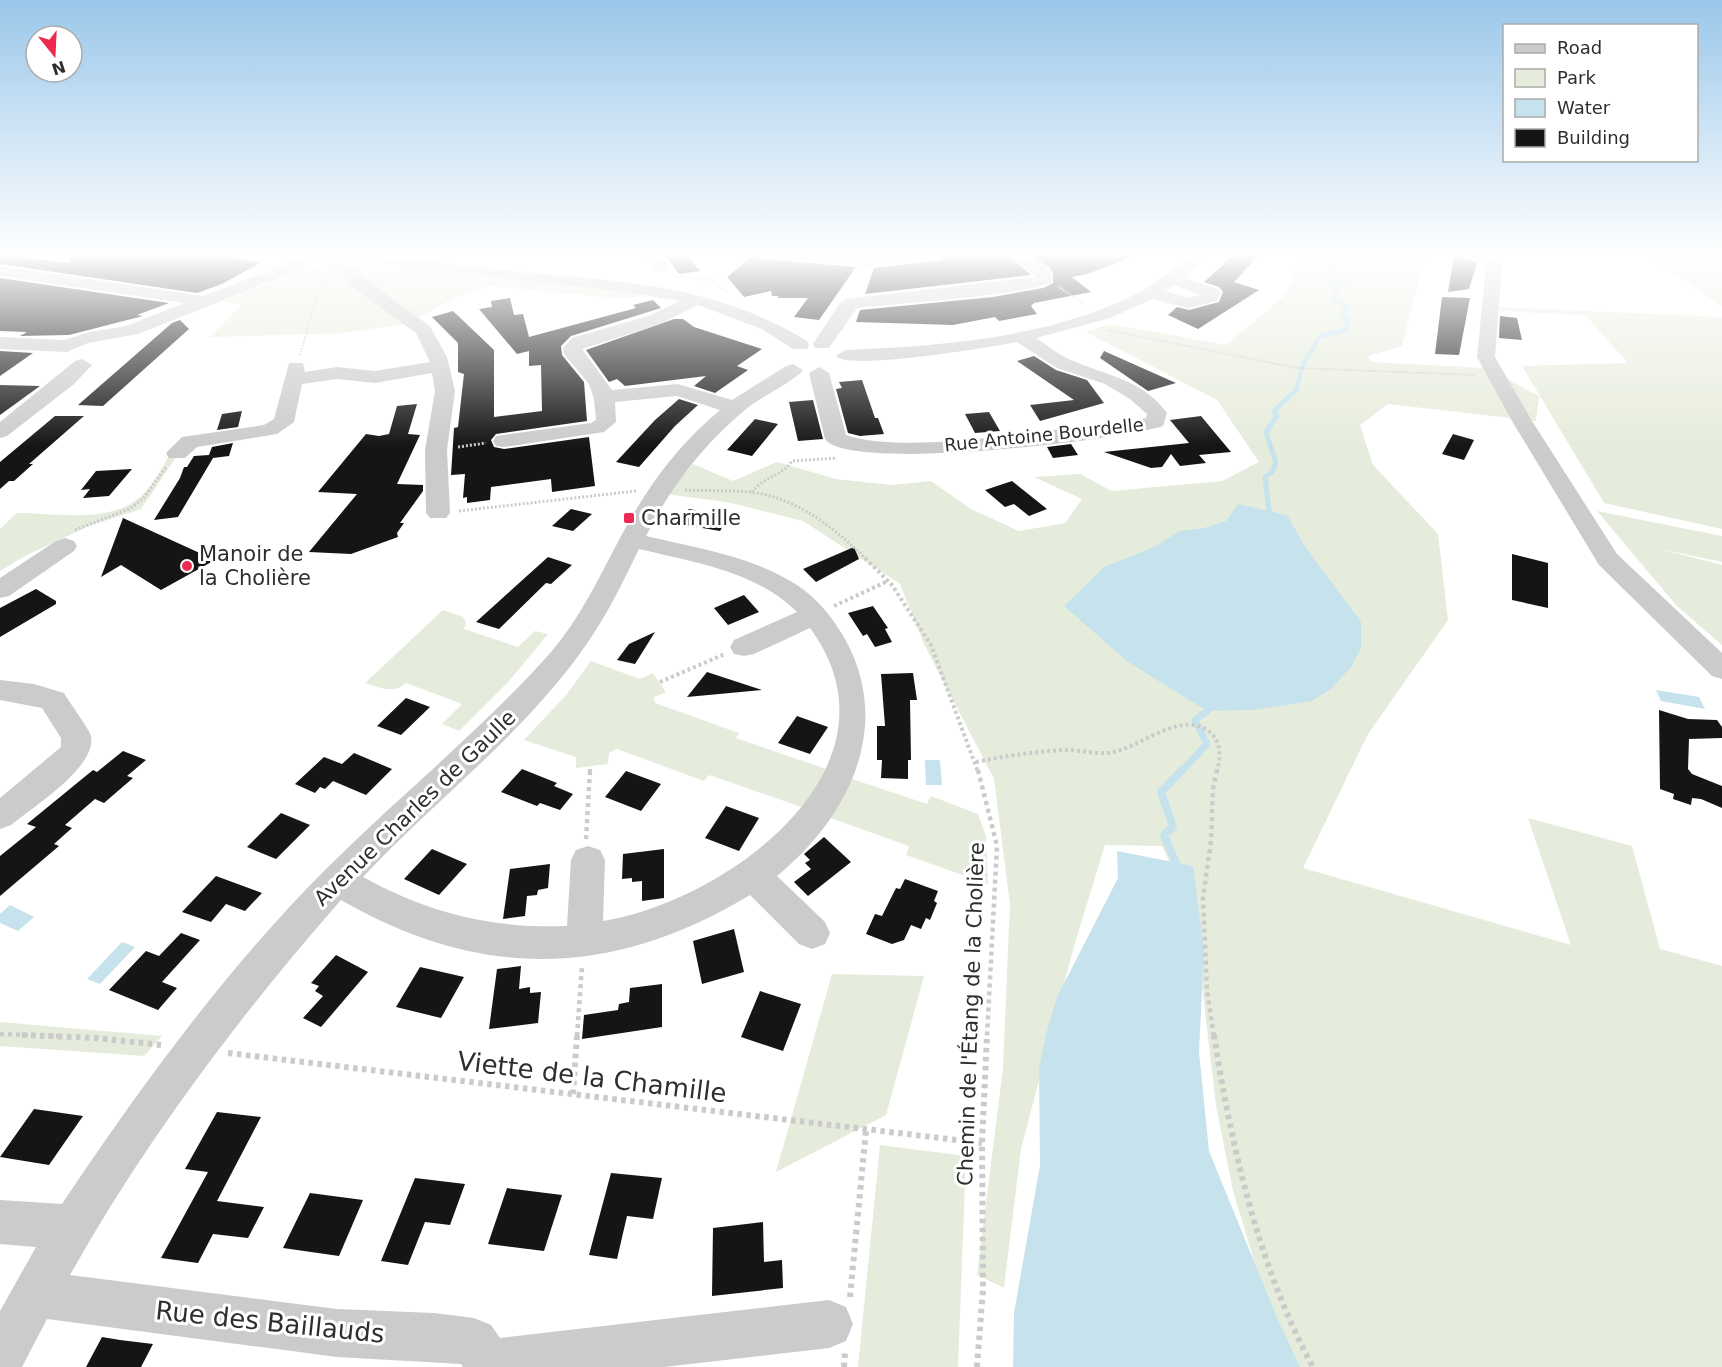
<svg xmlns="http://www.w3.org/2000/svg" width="1722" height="1367" viewBox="0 0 1722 1367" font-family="'DejaVu Sans',sans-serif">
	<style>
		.green { fill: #e6ecdb }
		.water { fill: #c6e3ed }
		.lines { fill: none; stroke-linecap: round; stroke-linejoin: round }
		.stream-far3 { stroke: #c6e3ed; stroke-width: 4.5 }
		.stream-far2 { stroke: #c6e3ed; stroke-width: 5 }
		.stream-far1 { stroke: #c6e3ed; stroke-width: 7 }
		.stream { stroke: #c6e3ed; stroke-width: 8 }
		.building { fill: #151515 }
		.path-far4 { stroke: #cbcbcb; stroke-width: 2; stroke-dasharray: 1.5 1.5; stroke-linecap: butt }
		.path-far3 { stroke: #cbcbcb; stroke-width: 3; stroke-dasharray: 2 2; stroke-linecap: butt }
		.path-far2 { stroke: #cbcbcb; stroke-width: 4; stroke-dasharray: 3 3; stroke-linecap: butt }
		.path-far1 { stroke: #cbcbcb; stroke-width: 4.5; stroke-dasharray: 4 4; stroke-linecap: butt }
		.path { stroke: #cbcbcb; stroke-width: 6; stroke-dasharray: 4.5 4.5; stroke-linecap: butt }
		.minor { fill: #cbcbcb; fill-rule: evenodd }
		.poi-dot { fill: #ed2851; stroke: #fff; stroke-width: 2 }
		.labels { text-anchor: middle; stroke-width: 6; stroke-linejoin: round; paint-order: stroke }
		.far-street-label { font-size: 18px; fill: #2e2e2e; stroke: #fff }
		.poi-label { font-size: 21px; fill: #2e2e2e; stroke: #fff; text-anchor: start }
		.street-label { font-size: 21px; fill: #2e2e2e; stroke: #fff }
		.near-street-label { font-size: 26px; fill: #2e2e2e; stroke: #fff }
	</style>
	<rect width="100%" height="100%" fill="#fff"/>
	<g class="green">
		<polygon points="1298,254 1425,254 1402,346 1368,356 1371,362 1485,368 1539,396 1536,421 1388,404 1360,425 1373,465 1438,534 1448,620 1368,734 1303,868 1571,945 1528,818 1632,846 1660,949 1722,966 1722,1367 1298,1367 1276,1333 1233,1191 1216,1105 1200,969 1188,903 1162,846 1105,845 1074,946 1021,1149 1004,1288 977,1275 1003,1068 1010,904 994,779 924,644 900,584 803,521 727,502 665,494 693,464 733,481 777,462 836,479 892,485 931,481 971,509 1019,531 1065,523 1082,499 1034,477 1080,474 1112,491 1222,481 1259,462 1217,400 1086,332 1110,324 1226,345 1282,298 1293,280"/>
		<polygon points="1645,254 1722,254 1722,306"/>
		<polygon points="365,264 628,291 648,294 627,299 488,286 458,296 408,323 345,333 210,337 241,305 223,301 303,270 322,265"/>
		<polygon points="1498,307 1722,317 1722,529 1604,503 1522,366 1628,363 1585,315 1500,311"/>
		<path d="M172,451L178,454L141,509L89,526L25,556L0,571V529L17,513C54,513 110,524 140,497C153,486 163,465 172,451Z"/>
		<polygon points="1597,511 1722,536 1722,562 1660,549 1722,565 1722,645 1677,606"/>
		<path d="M443,610L463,617L466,623L464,629L518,647L535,631L548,634L509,681L459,731L442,724L462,704L406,683C394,695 379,687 365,683Z"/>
		<polygon points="591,661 640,679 653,673 666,692 654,697 655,703 739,733 736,738 832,771 810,810 709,775 704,781 617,749 609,753 608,764 576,768 576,757 524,740 567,694"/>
		<polygon points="843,776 927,804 931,796 978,814 986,836 988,884 906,855 909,846 822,815"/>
		<polygon points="832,974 924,976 886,1115 776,1172"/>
		<polygon points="0,1022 162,1036 144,1056 0,1046"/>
		<polygon points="880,1145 966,1156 958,1367 858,1367"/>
	</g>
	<g class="water">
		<polygon points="1238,504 1287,515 1306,548 1361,622 1361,648 1352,666 1331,689 1312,701 1253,710 1207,711 1128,662 1064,606 1104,567 1154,547 1180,531 1204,528 1226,521"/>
		<polygon points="1656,690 1699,697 1705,709 1661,701"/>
		<polygon points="925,760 940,760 942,785 926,785"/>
		<polygon points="1117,851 1193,866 1204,950 1199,1052 1209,1151 1278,1320 1300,1367 1013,1367 1014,1313 1040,1165 1039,1068 1046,1034 1057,997 1118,878"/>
		<polygon points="10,905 34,917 18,931 0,923 0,914"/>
		<polygon points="122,942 135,947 100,984 87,979"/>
	</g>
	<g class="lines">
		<polyline class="stream-far3" points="1296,390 1303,365 1320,336 1346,330 1347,318 1342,314 1348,306 1335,300 1336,289 1332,282 1347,280 1330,269 1332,264 1345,258 1338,254"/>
		<polyline class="stream-far2" points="1269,511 1265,477 1272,472 1276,463 1266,432 1277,416 1274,411 1297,389"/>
		<polyline class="stream-far1" points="1181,772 1207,744 1195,720 1207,711"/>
		<polyline class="stream" points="1176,863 1164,835 1173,827 1161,792 1182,770"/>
	</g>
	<g class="building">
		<polygon points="70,254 213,254 260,263 222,284 197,293 0,264 0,255 69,263"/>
		<polygon points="664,254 686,254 700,271 679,274"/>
		<polygon points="938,254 1007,254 1031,275 865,294 874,268 944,260"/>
		<polygon points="1027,254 1135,256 1087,274 1072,277 1091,292 1034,303 1031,306 1037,314 999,321 995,317 953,325 856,322 860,310 993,297 1043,288 1053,283 1053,274 1049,267"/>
		<polygon points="1235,254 1260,254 1234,282 1259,290 1198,329 1168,315 1177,307 1189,310 1219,302 1223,292 1219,287 1204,282"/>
		<polygon points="1454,255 1468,258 1477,263 1469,289 1448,292"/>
		<polygon points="752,257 786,261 856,267 819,320 794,317 808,298 778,298 778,296 772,296 771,291 744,297 727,277"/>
		<polygon points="0,278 169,303 137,315 143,316 69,335 20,336 27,332 0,331"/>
		<polygon points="1442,297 1470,298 1459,355 1435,354"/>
		<polygon points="510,298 514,315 523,314 529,337 636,308 633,305 653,300 661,308 571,336 561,346 562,355 584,382 587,421 496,434 491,440 494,447 504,449 589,437 595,486 552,492 551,479 491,487 490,500 467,503 467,497 463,498 465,474 451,475 454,428 458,427 464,374 458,372 458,343 432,317 453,311 494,350 494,417 542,411 541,365 529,366 529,351 517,354 479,309 492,307 491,301"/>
		<polygon points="1500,316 1517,318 1522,340 1499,338"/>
		<polygon points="674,319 683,319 694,327 762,349 737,366 748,370 715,393 694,386 706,376 625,386 617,379 609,382 586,350"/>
		<polygon points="180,320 189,329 103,406 78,405 172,323"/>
		<polygon points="0,351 33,353 0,376"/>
		<polygon points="1104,351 1176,383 1148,391 1100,358"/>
		<polygon points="1034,356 1056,370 1087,380 1104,403 1040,421 1030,405 1074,400 1017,361"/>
		<polygon points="862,380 875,418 878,418 884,434 860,436 848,433 836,389 842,388 839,382"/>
		<polygon points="0,385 40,386 0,415"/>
		<polygon points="679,399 698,405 675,426 639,467 616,462 655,420"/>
		<polygon points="813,400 823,439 798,441 789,402"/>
		<polygon points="417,404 408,434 420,435 397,484 423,485 423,491 400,523 404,523 397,533 398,537 351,554 309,552 357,494 318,492 366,434 379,436 389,434 397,406"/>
		<polygon points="242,411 238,427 217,430 222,414"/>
		<polygon points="989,412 1000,431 975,433 965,414"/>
		<polygon points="55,416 84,416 29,464 33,464 14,481 9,481 0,489 0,462"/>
		<polygon points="1201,416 1231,452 1199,455 1206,463 1180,466 1171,454 1162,467 1151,468 1104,452 1189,443 1170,420"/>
		<polygon points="755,419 778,424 752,456 727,450"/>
		<polygon points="1453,434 1474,440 1464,460 1442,454"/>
		<polygon points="233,443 229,456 213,458 178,517 154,520 180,478 184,467 187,467 194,456 209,455 212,447"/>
		<polygon points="1071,444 1078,455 1053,458 1047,447"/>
		<polygon points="132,469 109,496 83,498 90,489 81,490 96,471"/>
		<polygon points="1012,481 1047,509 1029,516 1014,504 1005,507 985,490"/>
		<polygon points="571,509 592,514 573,531 552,526"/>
		<polygon points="689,509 729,516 720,531 679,524"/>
		<polygon points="123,518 215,560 161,590 121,565 101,577"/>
		<polygon points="854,547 859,559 816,582 803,569"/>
		<polygon points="1512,554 1548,563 1548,608 1512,600"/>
		<polygon points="548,557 572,565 551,584 546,583 499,629 476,622"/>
		<polygon points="36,589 56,601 56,604 0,637 0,608"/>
		<polygon points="744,595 759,612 728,625 714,608"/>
		<polygon points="873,606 888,628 885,629 892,642 875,647 867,634 863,636 848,613"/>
		<polygon points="655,632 635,664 617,660 629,644"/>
		<polygon points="707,672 762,690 687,697"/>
		<polygon points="913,673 917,700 910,700 911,760 908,760 908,779 881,778 882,760 877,760 877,726 885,726 881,674"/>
		<polygon points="406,698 430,707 401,735 377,726"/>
		<polygon points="1659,710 1688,719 1717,720 1722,727 1722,738 1689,739 1688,769 1692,774 1722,786 1722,808 1701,799 1692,798 1691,805 1673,799 1674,794 1660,789"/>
		<polygon points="797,716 828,727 810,754 778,743"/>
		<polygon points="123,751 146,760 127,776 133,778 104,803 95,799 65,825 72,828 54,844 59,846 0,896 0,856 36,827 27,824 93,770 97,772"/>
		<polygon points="354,753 392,769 366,795 333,781 325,789 320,787 315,793 295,784 324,757 342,764"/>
		<polygon points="522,769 557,783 554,786 573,794 560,810 540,803 537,806 501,792"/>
		<polygon points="626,771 661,784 641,811 605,797"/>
		<polygon points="726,806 759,818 739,851 705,838"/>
		<polygon points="281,813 310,825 276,859 247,847"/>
		<polygon points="824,837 851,862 808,896 794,882 811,869 805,863 810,860 804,854"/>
		<polygon points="432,849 467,864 439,895 404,879"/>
		<polygon points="664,849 664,898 642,901 642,881 632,882 632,878 622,879 623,854"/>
		<polygon points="550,864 548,888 538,890 537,895 527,896 525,916 503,919 510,869"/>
		<polygon points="216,876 262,893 245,911 226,904 211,922 182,912"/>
		<polygon points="905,879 938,891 934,901 937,903 930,920 926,918 921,929 911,925 904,940 892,944 866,934 875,914 882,916 896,888 900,889"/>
		<polygon points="734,929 744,972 702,984 693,941"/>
		<polygon points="181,933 200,940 162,982 177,988 158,1010 109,990 146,951 159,956"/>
		<polygon points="336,955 368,972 321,1027 303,1018 323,996 315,991 319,986 311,983"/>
		<polygon points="521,966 519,989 530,987 530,993 541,992 538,1023 489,1029 497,969"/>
		<polygon points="420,967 464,977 441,1018 396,1007"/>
		<polygon points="662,984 662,1027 582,1039 584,1015 618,1010 619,1004 629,1002 630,988"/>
		<polygon points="760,991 801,1004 783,1051 741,1037"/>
		<polygon points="34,1109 83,1116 49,1165 0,1157"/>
		<polygon points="217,1112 261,1117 217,1201 264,1207 248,1238 213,1234 198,1263 161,1258 208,1172 185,1169"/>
		<polygon points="611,1173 662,1178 653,1219 627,1216 617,1259 589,1255"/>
		<polygon points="415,1178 465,1184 450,1225 425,1222 408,1265 381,1261"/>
		<polygon points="507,1188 562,1195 544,1251 488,1244"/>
		<polygon points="310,1193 363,1200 339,1256 283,1248"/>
		<polygon points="763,1222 764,1262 782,1260 783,1288 712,1296 713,1228"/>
		<polygon points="102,1337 120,1340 153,1344 141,1367 86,1367"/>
	</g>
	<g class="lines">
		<g class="path-far4">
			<polyline points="676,277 712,280 728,293"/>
			<polyline points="1058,286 1083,304"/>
			<polyline points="1108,330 1297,368 1475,375"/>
			<polyline points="300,355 315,303 329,275"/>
		</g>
		<g class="path-far3">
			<polyline points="458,447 486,443"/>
			<path d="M685,490C706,491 728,490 749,492C795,496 836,529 867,560"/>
			<path d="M752,492C763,477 782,476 792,461L837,458"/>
			<polyline points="459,511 636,491"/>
			<polyline points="75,530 129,509 143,499 167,466"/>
		</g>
		<g class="path-far2">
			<polyline points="865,558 892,585 931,645 978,772"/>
			<polyline points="834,606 888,581"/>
			<polyline points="660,682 725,654"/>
			<path d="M976,762C1006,756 1036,751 1067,750C1080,750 1095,754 1108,753C1139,750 1181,707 1211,733C1222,744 1220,758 1217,772"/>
			<polyline points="590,772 590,766"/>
		</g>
		<g class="path-far1">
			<polyline points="978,770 997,846 987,1036"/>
			<polyline points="586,839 590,770"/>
			<polyline points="0,1034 58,1036"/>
			<polyline points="577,1036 582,966"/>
			<polyline points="1214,1036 1207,991 1203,898 1211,841 1213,789 1217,770"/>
		</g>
		<g class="path">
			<polyline points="22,1035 96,1038 161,1045"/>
			<path d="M1214,1035C1231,1145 1259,1269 1313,1367"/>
			<polyline points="228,1053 982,1143"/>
			<polyline points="573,1094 577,1035"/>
			<polyline points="850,1297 866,1130"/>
			<polyline points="844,1367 845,1353"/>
			<polyline points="977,1367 983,1289 982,1143 987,1035"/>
		</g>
		<g class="minor">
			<polygon points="313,254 321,259 319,262 138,334 88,343 67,352 0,349 0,337 64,340 90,332 126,326 184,303 0,276 0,266 203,296"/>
			<path d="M329,254C391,254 452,265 514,271C622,282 711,283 807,341L809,345L807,349H793L762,329L698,305L660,324L582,349L612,390L678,384L732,400L786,366L793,364L803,370C795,381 759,398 746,409C703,445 671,486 646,536C697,548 752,556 797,585C817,598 833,618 845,639C894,727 848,818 777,876L825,922L830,933L825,944L812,949L799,944L750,895C612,978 482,981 341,900C240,1015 145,1141 70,1275L337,1309L434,1313L474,1318L491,1325L500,1338L829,1300L846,1307L853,1324L846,1341L829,1348L664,1367H463L461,1364L337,1357L47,1319L22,1367H0V1311L36,1247L0,1244V1200L62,1204C141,1086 226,969 326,869C400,795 482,730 551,652C590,607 610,550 642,500C663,466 689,436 720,410L677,396L615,402L616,422L604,432L504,447L496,446L493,441L496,436L591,423L596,420L594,399L589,384L564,354L563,348L572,338L648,316L680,301L626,292L344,260L366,280L430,326L447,357L455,391L447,450L450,513L446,518H430L426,513L425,450L435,391L432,373L375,383L337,379L302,384L294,422L277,434L197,447L185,458H169L166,453L182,437L264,425L274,419L289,363H303L305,372L337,367L375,371L430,362L416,333L354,288L327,261L325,258ZM639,549C693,562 756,571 797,612L734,640L730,647L734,654L744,656L754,654L810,628C912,767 726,901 603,921L605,860L600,850L588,846L576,850L571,860L567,926C493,929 428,913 363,877C436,799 525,733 586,645C607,615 623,582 639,549Z"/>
			<polygon points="643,254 660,254 670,268 668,271 656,271"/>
			<polygon points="778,254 913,254 911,257 873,266 786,259"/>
			<path d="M1009,254C1025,254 1052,261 1052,281C1043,294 883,305 857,308L829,348H815L813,344L840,303L846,299L1036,277Z"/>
			<path d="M1191,254H1209L1184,278L1218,289L1221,293L1217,301L1188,308L1153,299L1110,318L1036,338C1047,345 1059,355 1071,360C1105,375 1144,380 1167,413L1163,426C1120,440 849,473 825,439L809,373L819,367L829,373L846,435C898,453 1011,435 1069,428C1094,426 1122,426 1146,418L1147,414L1130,399L1105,384L1057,368L1017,342C993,347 846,371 836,356L845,350C941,346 1049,338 1136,294C1157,284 1173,269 1191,254ZM1174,285L1201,295L1188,298L1165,291Z"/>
			<polygon points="1471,254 1490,254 1502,265 1495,357 1532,421 1617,554 1722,653 1722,679 1712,676 1599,565 1512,421 1477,357 1486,267"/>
			<polygon points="82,359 92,365 74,384 7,436 0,438 0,422 75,361"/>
			<polygon points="65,538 74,541 77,546 74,551 9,596 0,598 0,578 56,541"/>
			<path d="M0,680L34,684L64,693C69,702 90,730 91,736C97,767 33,807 11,825L0,829V798L61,747V738L42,708L0,700Z"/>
		</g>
	</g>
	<linearGradient id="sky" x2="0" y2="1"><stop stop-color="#9ac7ea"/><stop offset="0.57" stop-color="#fff"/><stop offset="1" stop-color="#fff" stop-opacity="0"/></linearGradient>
	<rect width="1722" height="446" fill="url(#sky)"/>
	<g class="poi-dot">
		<rect x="623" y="512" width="12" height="12" rx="3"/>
		<circle cx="187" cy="566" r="6"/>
	</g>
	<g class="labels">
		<g class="far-street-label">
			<text transform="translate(1044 435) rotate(-6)" y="6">Rue Antoine Bourdelle</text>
		</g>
		<g class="poi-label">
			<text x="641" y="525">Charmille</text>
			<text x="199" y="561">Manoir de<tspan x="199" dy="24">la Cholière</tspan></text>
		</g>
		<g class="street-label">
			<text transform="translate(415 808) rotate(-44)" y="7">Avenue Charles de Gaulle</text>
			<text transform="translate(971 1014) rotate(-88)" y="7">Chemin de l'Étang de la Cholière</text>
		</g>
		<g class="near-street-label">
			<text transform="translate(592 1077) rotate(7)" y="9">Viette de la Chamille</text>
			<text transform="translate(270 1322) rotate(6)" y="9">Rue des Baillauds</text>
		</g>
	</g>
	<rect x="1503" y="24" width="195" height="138" fill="#ffffff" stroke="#ababab" stroke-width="1.5"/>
	<rect x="1515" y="44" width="30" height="9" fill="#cbcbcb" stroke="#ababab" stroke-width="1.5"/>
	<text x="1557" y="54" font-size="18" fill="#2e2e2e">Road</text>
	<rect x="1515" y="69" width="30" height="18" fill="#e6ecdb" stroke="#ababab" stroke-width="1.5"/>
	<text x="1557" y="84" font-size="18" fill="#2e2e2e">Park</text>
	<rect x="1515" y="99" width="30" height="18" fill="#c6e3ed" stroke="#ababab" stroke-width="1.5"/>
	<text x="1557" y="114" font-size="18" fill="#2e2e2e">Water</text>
	<rect x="1515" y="129" width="30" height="18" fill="#151515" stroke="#ababab" stroke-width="1.5"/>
	<text x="1557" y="144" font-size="18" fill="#2e2e2e">Building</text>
	<g transform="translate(54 54) rotate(162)"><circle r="28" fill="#ffffff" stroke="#ababab" stroke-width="1.5"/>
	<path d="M0-4.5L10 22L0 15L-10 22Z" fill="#ed2851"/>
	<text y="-9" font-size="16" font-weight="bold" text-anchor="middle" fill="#2e2e2e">N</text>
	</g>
</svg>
